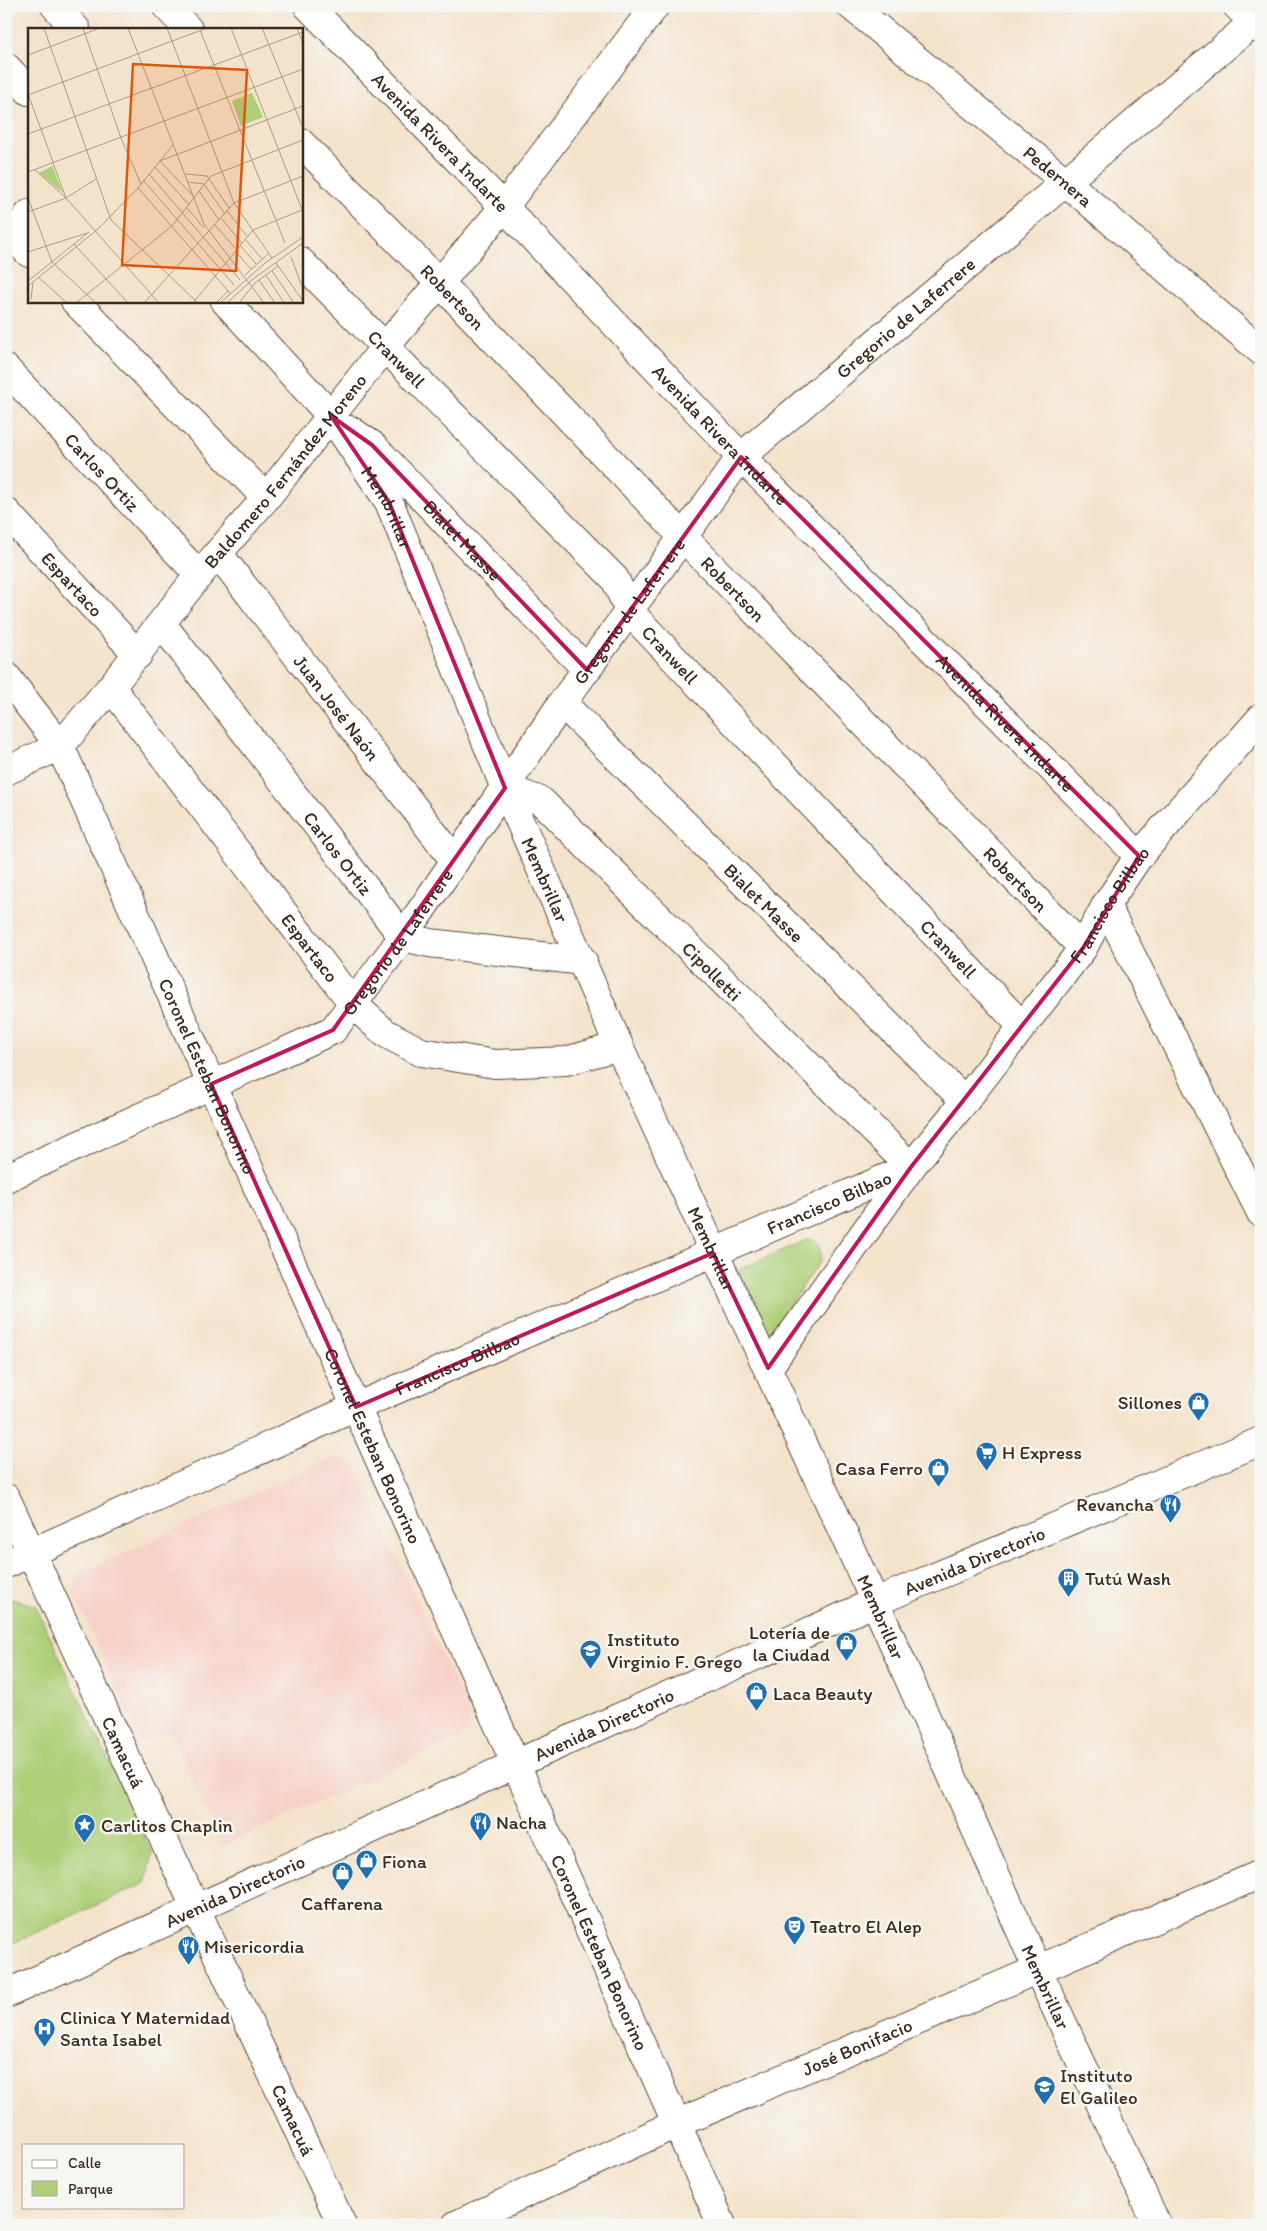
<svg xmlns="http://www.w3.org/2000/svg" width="1267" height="2231" viewBox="0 0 1267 2231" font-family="Itim,sans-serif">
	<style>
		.built { fill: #f7d1c7 }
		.green { fill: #adcf77; stroke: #747c4a }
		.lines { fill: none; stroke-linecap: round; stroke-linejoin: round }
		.minor-casing { stroke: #574638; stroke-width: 30 }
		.major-casing { stroke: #574638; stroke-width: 30 }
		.minor { stroke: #fff; stroke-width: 28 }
		.major { stroke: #fff; stroke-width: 28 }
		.marked { fill: none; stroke: #c2185b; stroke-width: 4; stroke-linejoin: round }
		.labels { text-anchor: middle; stroke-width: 5; stroke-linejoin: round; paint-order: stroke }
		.street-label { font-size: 19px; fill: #3b2a1e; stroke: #f6f6f2 }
		.poi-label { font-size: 19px; fill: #3b2a1e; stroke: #f6f6f2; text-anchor: start }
		.inset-road { fill: none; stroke: #aa9986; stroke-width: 1 }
		.view { fill: #df570d; fill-opacity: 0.15; stroke: #df570d; stroke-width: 2.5 }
		.inset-edge { fill: none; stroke: #3b2a1e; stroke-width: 2.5 }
	</style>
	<rect width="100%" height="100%" fill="#f6f6f2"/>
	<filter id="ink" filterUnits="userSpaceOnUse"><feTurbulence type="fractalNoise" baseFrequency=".02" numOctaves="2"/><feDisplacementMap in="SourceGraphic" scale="10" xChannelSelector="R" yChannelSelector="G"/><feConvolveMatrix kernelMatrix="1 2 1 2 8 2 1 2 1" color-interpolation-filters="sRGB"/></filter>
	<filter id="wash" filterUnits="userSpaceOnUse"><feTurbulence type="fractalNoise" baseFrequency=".0096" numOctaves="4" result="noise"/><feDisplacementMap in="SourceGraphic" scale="20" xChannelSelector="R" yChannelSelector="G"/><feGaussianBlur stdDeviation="1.12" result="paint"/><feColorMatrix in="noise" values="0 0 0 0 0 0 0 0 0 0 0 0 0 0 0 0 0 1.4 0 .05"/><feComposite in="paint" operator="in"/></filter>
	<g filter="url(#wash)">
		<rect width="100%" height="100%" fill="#f4e3cb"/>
		<polygon class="built" points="337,1456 355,1465 471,1718 467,1734 223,1846 170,1730 142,1742 73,1593 78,1574"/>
		<g class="green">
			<polygon points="809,1239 819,1243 821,1260 770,1332 760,1335 734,1275 740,1269"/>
			<polygon points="6,1598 35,1605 152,1853 145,1883 6,1946"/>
		</g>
	</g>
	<g filter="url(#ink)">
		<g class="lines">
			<defs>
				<g id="minor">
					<polyline points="55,6 76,29"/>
					<polyline points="166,6 188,29"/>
					<path id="s1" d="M308,6L504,207L741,457L1139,856"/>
					<path id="s2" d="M851,6L1066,182L1261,351"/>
					<polyline points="6,67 29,91"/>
					<path id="s3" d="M301,143L440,283L682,536L1083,948"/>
					<polyline points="12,236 29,253"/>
					<polyline points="6,244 29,214"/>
					<path id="s4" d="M301,262L615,579L629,611L1022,1026"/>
					<polyline points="75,301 266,498"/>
					<path id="s5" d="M225,301L331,416L389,502L505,788L619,1046L875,1602L1037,1968L1157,2225"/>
					<path id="s6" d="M6,369L199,575"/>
					<path id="s7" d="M350,430L372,445L587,670"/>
					<path id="s8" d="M6,512L138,655"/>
					<path id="s9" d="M218,553L455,861"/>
					<path id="s10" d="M162,624L403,937L430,943L583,961"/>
					<path id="s11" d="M6,676L60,746L722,2225"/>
					<path id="s12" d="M111,687L354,1005L385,1033L421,1052L495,1064L566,1061L619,1046"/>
					<path id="s13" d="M562,703L965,1101"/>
					<path id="s14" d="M6,771L60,746L111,687L199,575L266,498L385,347L504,207L655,6"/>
					<polyline points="1106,905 1261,1213"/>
					<path id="s15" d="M6,1178L333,1030L403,937L562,703L741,457L1261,16"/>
					<path id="s16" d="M768,1368L911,1167L965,1101L1083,948L1106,905L1139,856L1261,718"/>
					<path id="s17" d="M6,1498L342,2225"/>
					<path id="s18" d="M6,1564L356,1407L911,1167L541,801L505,788"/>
					<path id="s19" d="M456,2225L676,2124L1261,1874"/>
				</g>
				<g id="major">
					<polyline points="1237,6 1261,30"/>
					<path id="s20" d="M6,1994L875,1602L1261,1441"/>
				</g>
			</defs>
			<use href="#minor" class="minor-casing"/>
			<use href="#major" class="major-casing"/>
			<use href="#minor" class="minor"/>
			<use href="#major" class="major"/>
		</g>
	</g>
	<path class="marked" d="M331,416L372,445L587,670L741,457L1139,856L1083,948L911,1167L768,1368L713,1253L356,1407L211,1084L333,1030L505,788L389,502Z"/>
	<defs>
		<symbol id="shop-pin" viewBox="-11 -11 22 30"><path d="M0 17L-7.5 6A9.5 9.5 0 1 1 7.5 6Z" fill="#1f6fb2" stroke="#f6f6f2"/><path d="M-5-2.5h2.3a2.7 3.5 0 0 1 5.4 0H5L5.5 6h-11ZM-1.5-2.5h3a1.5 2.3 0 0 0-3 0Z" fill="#fff"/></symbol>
		<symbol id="supermarket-pin" viewBox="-11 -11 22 30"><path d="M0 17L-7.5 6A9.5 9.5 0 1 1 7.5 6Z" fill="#1f6fb2" stroke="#f6f6f2"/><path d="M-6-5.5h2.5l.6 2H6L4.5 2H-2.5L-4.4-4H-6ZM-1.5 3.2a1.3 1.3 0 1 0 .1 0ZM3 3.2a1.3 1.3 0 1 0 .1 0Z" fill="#fff"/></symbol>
		<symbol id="restaurant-pin" viewBox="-11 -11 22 30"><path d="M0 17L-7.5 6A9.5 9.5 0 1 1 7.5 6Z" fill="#1f6fb2" stroke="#f6f6f2"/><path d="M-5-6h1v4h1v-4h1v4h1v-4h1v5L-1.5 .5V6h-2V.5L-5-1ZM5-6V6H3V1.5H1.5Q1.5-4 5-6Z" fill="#fff"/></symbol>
		<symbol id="building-pin" viewBox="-11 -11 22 30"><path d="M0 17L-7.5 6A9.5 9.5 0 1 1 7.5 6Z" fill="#1f6fb2" stroke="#f6f6f2"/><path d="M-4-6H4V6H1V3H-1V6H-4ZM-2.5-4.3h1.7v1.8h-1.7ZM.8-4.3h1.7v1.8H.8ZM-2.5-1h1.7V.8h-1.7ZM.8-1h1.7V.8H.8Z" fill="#fff"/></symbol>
		<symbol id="school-pin" viewBox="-11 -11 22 30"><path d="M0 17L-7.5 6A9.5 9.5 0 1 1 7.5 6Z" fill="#1f6fb2" stroke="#f6f6f2"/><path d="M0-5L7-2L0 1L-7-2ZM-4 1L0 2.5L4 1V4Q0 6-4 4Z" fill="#fff"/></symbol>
		<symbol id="sight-pin" viewBox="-11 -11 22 30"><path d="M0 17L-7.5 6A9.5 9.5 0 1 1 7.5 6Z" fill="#1f6fb2" stroke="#f6f6f2"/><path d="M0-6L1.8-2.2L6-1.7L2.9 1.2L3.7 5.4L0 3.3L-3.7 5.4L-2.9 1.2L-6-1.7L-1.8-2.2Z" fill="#fff"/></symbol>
		<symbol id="theatre-pin" viewBox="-11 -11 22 30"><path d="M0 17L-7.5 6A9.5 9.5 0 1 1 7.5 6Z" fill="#1f6fb2" stroke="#f6f6f2"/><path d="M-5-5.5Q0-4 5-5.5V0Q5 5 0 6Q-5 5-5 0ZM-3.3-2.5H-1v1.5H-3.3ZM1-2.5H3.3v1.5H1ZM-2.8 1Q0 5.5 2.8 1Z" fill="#fff"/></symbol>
		<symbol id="hospital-pin" viewBox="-11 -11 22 30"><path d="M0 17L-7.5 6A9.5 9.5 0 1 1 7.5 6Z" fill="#1f6fb2" stroke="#f6f6f2"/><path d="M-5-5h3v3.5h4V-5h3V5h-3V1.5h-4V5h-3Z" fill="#fff"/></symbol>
	</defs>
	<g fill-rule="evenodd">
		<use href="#shop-pin" x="1186" y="1390" width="25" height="34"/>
		<use href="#supermarket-pin" x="974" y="1440" width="25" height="34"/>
		<use href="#shop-pin" x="926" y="1456" width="25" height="34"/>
		<use href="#restaurant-pin" x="1158" y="1492" width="25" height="34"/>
		<use href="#building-pin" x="1056" y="1566" width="25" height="34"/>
		<use href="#shop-pin" x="834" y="1630" width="25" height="34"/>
		<use href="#school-pin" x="578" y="1638" width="25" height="34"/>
		<use href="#shop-pin" x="744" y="1680" width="25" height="34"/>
		<use href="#restaurant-pin" x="468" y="1810" width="25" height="34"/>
		<use href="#sight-pin" x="72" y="1812" width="25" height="34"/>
		<use href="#shop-pin" x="354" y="1848" width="25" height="34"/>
		<use href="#shop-pin" x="330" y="1860" width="25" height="34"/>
		<use href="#theatre-pin" x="782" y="1914" width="25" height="34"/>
		<use href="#restaurant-pin" x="176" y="1934" width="25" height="34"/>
		<use href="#hospital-pin" x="32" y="2016" width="25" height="34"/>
		<use href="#school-pin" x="1032" y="2074" width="25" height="34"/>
	</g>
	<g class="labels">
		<g class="street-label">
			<text dy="7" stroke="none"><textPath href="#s1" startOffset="190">Avenida Rivera Indarte</textPath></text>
			<text dy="7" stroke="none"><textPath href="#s2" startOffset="268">Pedernera</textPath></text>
			<text dy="7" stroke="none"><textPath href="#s3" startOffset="216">Robertson</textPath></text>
			<text dy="7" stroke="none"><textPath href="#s15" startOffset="1278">Gregorio de Laferrere</textPath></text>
			<text dy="7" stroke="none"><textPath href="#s4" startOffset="136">Cranwell</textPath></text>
			<text dy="7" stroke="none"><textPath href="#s1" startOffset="595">Avenida Rivera Indarte</textPath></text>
			<text dy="7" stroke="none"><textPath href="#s14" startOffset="415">Baldomero Fernández Moreno</textPath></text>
			<text dy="7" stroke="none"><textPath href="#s6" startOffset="141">Carlos Ortiz</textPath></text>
			<text dy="7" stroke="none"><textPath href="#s5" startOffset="264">Membrillar</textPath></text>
			<text dy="7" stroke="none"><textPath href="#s7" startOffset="158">Bialet Masse</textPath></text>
			<text dy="7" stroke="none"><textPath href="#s8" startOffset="98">Espartaco</textPath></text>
			<text dy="7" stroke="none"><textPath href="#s3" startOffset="621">Robertson</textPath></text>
			<text dy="7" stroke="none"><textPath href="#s15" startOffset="872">Gregorio de Laferrere</textPath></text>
			<text dy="7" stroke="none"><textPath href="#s4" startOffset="541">Cranwell</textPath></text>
			<text dy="7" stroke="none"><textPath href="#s9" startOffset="195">Juan José Naón</textPath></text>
			<text dy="7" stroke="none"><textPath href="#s1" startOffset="1000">Avenida Rivera Indarte</textPath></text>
			<text dy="7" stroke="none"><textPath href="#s10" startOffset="289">Carlos Ortiz</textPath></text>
			<text dy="7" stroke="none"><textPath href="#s5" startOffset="669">Membrillar</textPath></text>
			<text dy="7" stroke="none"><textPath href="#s3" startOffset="1026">Robertson</textPath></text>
			<text dy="7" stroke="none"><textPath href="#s13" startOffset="284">Bialet Masse</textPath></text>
			<text dy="7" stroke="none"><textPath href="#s16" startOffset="576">Francisco Bilbao</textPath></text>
			<text dy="7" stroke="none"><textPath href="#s15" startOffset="468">Gregorio de Laferrere</textPath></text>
			<text dy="7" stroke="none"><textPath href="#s12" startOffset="328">Espartaco</textPath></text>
			<text dy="7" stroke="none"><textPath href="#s4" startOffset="946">Cranwell</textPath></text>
			<text transform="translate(712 971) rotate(45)" y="7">Cipolletti</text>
			<text dy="7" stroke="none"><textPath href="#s11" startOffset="450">Coronel Esteban Bonorino</textPath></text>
			<text dy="7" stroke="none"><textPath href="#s18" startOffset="899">Francisco Bilbao</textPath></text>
			<text dy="7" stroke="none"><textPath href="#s5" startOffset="1074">Membrillar</textPath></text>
			<text dy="7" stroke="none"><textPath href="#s18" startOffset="494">Francisco Bilbao</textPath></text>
			<text dy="7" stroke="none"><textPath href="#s11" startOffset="855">Coronel Esteban Bonorino</textPath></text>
			<text dy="7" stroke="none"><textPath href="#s20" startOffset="1061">Avenida Directorio</textPath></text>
			<text dy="7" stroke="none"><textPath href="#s5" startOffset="1479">Membrillar</textPath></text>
			<text dy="7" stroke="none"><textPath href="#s20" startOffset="656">Avenida Directorio</textPath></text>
			<text dy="7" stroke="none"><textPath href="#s17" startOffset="280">Camacuá</textPath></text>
			<text dy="7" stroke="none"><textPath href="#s20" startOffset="251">Avenida Directorio</textPath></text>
			<text dy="7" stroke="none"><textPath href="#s11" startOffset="1410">Coronel Esteban Bonorino</textPath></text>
			<text dy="7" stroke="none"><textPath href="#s5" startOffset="1884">Membrillar</textPath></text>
			<text dy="7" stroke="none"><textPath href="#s19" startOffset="439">José Bonifacio</textPath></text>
			<text dy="7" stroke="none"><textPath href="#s17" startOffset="685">Camacuá</textPath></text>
		</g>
		<g class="poi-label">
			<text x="1182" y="1409" text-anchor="end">Sillones</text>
			<text x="1002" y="1459">H Express</text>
			<text x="923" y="1475" text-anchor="end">Casa Ferro</text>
			<text x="1154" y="1511" text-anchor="end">Revancha</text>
			<text x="1085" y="1585">Tutú Wash</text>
			<text x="830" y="1639" text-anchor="end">Lotería de<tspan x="830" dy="22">la Ciudad</tspan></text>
			<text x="607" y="1646">Instituto<tspan x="607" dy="22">Virginio F. Grego</tspan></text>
			<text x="773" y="1700">Laca Beauty</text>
			<text x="496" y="1829">Nacha</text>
			<text x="101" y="1832">Carlitos Chaplin</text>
			<text x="382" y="1868">Fiona</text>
			<text x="342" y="1910" text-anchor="middle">Caffarena</text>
			<text x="810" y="1933">Teatro El Alep</text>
			<text x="204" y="1953">Misericordia</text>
			<text x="60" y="2024">Clinica Y Maternidad<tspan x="60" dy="22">Santa Isabel</tspan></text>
			<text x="1060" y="2082">Instituto<tspan x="1060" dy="22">El Galileo</tspan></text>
		</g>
	</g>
	<g transform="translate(28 28)">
		<rect width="275" height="275" fill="#f4e3cb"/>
		<path d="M224,65L235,89L213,98L204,73ZM24,138L35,165L11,145Z" fill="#adcf77"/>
		<path class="inset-road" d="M16,0L83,192L170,275M55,0L93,110L113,156M100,0L176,196L236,275M139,0L206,175L244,230M203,0L275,184M234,0L275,100M269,0L275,16M172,2L257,215M0,27L72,0M0,66L25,134M0,67L179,0M0,106L275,4M25,135L38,170L131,275M127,139L161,177M7,142L38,170M0,144L275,41M121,146L212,252M158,146L179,148L201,180M115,152L206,257M160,154L176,156L197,186M110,160L202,265M171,163L191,192M166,169L132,133L275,78M0,170L24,234L68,275M159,180L176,200M199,183L219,208M0,184L38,170L68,151M193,190L214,215M187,197L208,221M217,211L234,231M46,216L100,275M212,217L228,236M207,223L223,241M0,224L59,205M263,229L275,261M248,235L275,273M244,243L266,275M217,247L241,225M238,247L256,275M10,249L39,275M231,252L247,275M0,253L61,204M0,258L70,201L110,160L145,117M3,271L5,254M48,275L144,198L183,148L275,112M116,275L206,175L275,148M165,275L225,202L274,182M188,275L200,263M192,275L237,235L275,209M199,275L225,251L275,215M211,275L227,255L250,238"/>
		<path class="view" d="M105,36L219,42L208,243L94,237Z"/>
		<rect width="275" height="275" class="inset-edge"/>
	</g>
	<rect width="1267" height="2231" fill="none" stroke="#f6f6f2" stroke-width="25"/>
	<rect x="22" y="2144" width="162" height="65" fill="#f6f6f2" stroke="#aba49d"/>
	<rect x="32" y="2160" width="25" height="8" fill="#ffffff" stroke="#aba49d"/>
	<text x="68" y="2168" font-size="15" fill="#3b2a1e">Calle</text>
	<rect x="32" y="2181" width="25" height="15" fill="#adcf77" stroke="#aba49d"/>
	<text x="68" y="2194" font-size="15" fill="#3b2a1e">Parque</text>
</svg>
